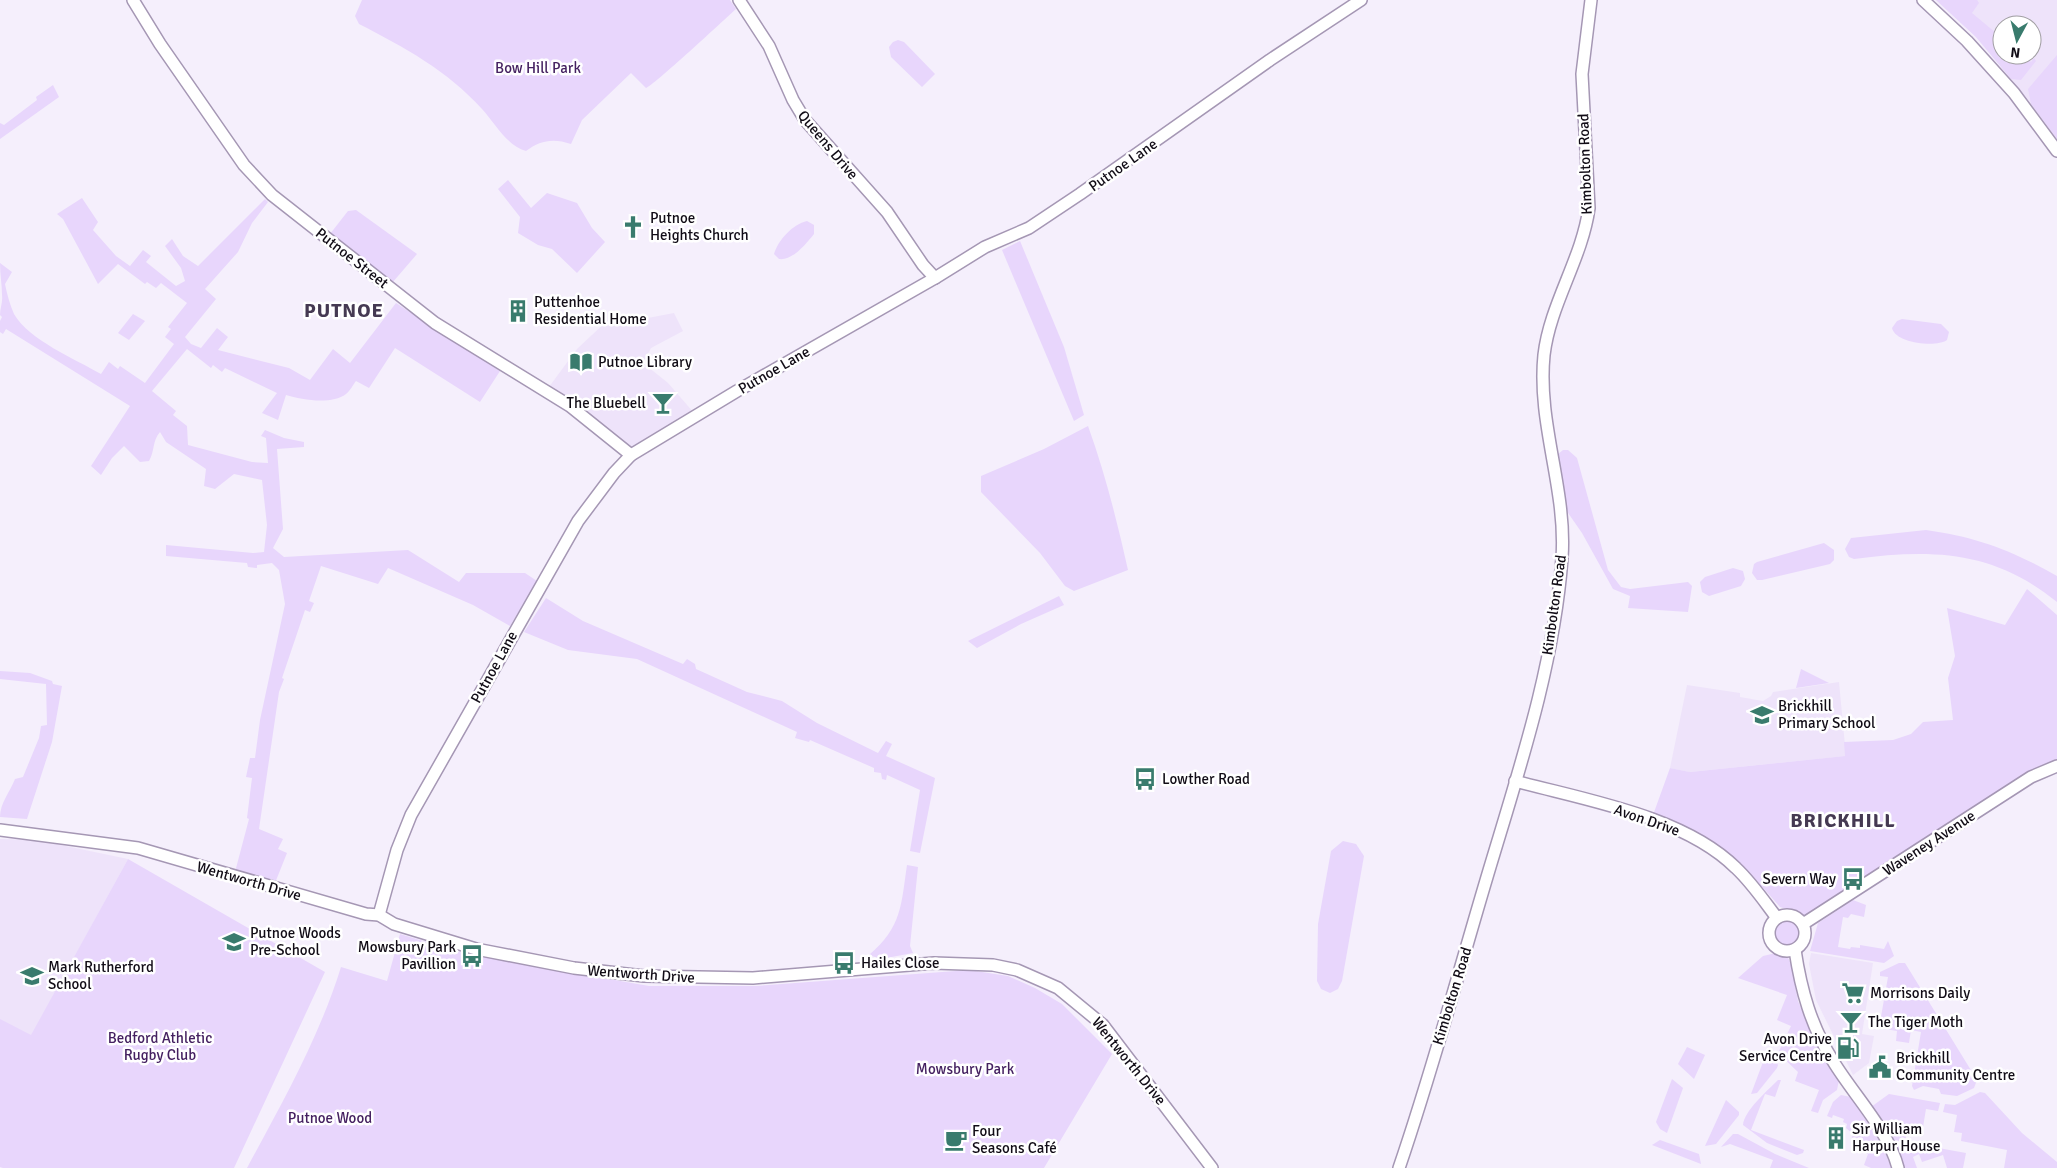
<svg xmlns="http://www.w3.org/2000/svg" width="2057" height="1168" viewBox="0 0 2057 1168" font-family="Signika,sans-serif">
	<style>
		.built { fill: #eee3fa; fill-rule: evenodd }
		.green { fill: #e8d6fc }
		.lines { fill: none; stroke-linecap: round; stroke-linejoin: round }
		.secondary-casing { stroke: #a597b4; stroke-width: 14 }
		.secondary { stroke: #fff; stroke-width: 11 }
		.labels { text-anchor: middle; stroke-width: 5; stroke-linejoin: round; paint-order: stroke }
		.park-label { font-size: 15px; fill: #452161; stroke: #fff }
		.street-label { font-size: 15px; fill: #110c16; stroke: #fff }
		.poi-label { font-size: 15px; fill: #110c16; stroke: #fff; text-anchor: start }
		.district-label { font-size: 20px; font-weight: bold; letter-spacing: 1px; fill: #453952; stroke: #fff }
	</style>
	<rect width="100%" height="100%" fill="#f5effc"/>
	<g class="built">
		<path d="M1936,0H2057V139L2021,91L1976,37ZM2002,25H2032V55H2002Z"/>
		<polygon points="674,313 683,331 651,348 643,363 668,383 694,413 643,446 630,446 549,387 577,349 608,320 611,325"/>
		<polygon points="1839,682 1846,756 1690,772 1670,768 1687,685 1740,693 1740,697 1763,701 1771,696 1773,692"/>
		<polygon points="0,839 37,840 128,859 0,1093"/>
		<polygon points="1811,953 1873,963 1862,1034 1874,1036 1869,1063 1853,1075 1816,1000 1809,964"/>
	</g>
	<g class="green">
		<path d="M362,0H730L736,9C725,19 652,87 646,88L631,73L582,120L571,144C554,138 540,140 526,151C507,146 495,123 482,109C448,71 404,47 359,24L355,16Z"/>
		<polygon points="1936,0 1977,0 1979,3 1972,13 2002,38 2002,55 2023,55 2031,62 2034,58 2036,61 2021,80 2011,79 1976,37"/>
		<polygon points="898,40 904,42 935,74 922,87 891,57 889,47 893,42"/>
		<polygon points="2057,55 2057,139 2031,104 2028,89"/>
		<polygon points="53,85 59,97 0,139 0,123 4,125 37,100 36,97"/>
		<polygon points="508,180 531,208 547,193 577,203 592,228 605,242 577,273 552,249 538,245 518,233 520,217 498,189"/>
		<path d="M82,198L98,222L93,230L116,256L130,266L143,250L151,256L146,262L176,286L185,281L181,268L165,246L172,239L183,256L198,266L265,199L268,202L252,223L238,252L205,289L216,299L185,337L191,344L201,348L217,328L228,337L218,350L289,368L310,380L333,349L350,363L396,303L500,371L480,402L395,348L369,388L356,381C353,385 350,391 346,394C332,405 302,400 286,395L278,420L262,413L277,393L225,368L222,372L213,365L211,368L187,349L152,391L176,411L173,415L187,426L188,445L252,462L268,463L266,438L261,436L265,430L284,438L304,442V447L277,449L283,529L273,548L284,557L408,550L459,582L466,573H525L537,581L510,626L473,605L388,568L378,584L321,566L309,601L314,603L310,612L305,610L282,678L284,679L279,692L259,829L283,839L278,849L287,853L275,883L235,872L249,819L247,818L252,778L246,777L250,758H255L260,720L285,604L279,570L272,563L257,565V568L248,567L247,563L166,556V545L253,553L264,552L267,525L262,480L234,474L215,489L204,486L206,469L166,442L160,432C152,441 155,451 149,461L140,462L124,446L112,458L101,475L91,466L130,406L6,329L3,334L0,332V321L2,317L0,315C0,308 3,302 2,295C2,285 0,275 0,263L12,272L5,284C7,294 10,305 14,314C29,340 75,359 101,374L109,362L118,369L120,366L145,383L174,344L165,337L171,329L168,327L187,303L161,283L156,288L147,282L145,284L118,264L98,284L63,219L57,214Z"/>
		<polygon points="356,210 417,254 392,283 330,234 348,211"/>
		<path d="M807,221L814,225V234C806,244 792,261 779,259L774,254C778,240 793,224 807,221Z"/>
		<polygon points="1020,241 1064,347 1084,415 1074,421 1002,250"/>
		<polygon points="133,314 145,321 129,340 118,333"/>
		<path d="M1902,319L1941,324L1949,332L1947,340C1936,348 1895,343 1892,328L1897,321Z"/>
		<path d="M1088,426C1105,473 1117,521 1128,570L1074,591L1065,586L1040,553L981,492V476L1044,449Z"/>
		<polygon points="1563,450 1568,450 1577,458 1608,570 1621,587 1630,589 1688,582 1692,586 1688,612 1628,608 1630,596 1613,589 1582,533 1566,510 1557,455"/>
		<path d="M1926,530C1977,537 2013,551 2057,576V602C1993,550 1932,549 1854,559L1849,557L1845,549L1851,538Z"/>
		<polygon points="1824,543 1834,550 1834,560 1830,564 1762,580 1757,580 1752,573 1754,564 1757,562"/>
		<polygon points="1733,568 1743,571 1745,579 1741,586 1709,596 1702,592 1700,582 1705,577"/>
		<polygon points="2027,589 2057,615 2057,760 2029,773 1919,846 1805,915 1780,907 1750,873 1709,840 1653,815 1670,768 1690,772 1845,756 1844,742 1893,740 1911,734 1923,722 1953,720 1948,678 1955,656 1947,608 2005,625"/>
		<polygon points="1059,596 1064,605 1021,624 977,648 968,641"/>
		<polygon points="546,598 583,621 683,664 687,659 695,664 696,669 747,692 782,701 817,723 878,753 886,741 892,744 886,756 935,778 920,853 910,851 920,790 887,775 886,780 882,779 881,773 874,772 874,768 810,740 809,742 795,738 797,732 637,659 568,650 524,632"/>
		<polygon points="1801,669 1829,683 1796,688"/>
		<path d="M0,671L30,673L52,681L53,684L62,686L52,742L27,819L0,817C0,803 10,792 15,779L23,777L39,738L41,726L47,725L46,684L0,679Z"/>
		<polygon points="1343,841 1356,844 1364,856 1342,981 1338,989 1330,993 1321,989 1317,981 1318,924 1331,851"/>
		<polygon points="128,859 325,972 234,1168 3,1168 0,1167 0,1019 31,1035"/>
		<path d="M907,865L918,867L910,946L913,953L881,959L869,955C902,927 901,905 907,865Z"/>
		<polygon points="1853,900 1866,905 1864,917 1851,914 1848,918 1843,917 1838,947 1850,949 1851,947 1860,948 1860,945 1884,949 1888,941 1894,956 1884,963 1810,951 1818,923"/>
		<circle cx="1788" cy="933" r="13"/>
		<path d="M400,934L467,954L649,986H756L969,970L1008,976L1035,988L1062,1004L1112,1054L1044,1168H247C282,1103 319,1038 341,967L387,981Z"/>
		<polygon points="1776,953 1788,958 1791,963 1798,1001 1818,1048 1839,1080 1837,1090 1823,1100 1818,1113 1811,1111 1819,1090 1795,1081 1798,1072 1778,1053 1791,1026 1777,1020 1787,995 1738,978 1763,956"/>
		<polygon points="1899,963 1905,963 1977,1080 1974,1088 1957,1096 1941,1094 1939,1089 1923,1086 1914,1090 1912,1086 1921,1032 1911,1030 1909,1043 1896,1041 1897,1031 1879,1028 1888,977 1880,976 1880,972"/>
		<polygon points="1687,1047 1705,1055 1694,1079 1678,1064"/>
		<polygon points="1766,1054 1775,1058 1778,1065 1777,1068 1757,1093 1751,1094"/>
		<polygon points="1672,1079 1683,1088 1667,1133 1660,1129 1656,1122"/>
		<path d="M1778,1080H1781L1775,1097L1765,1094L1751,1130L1804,1150L1803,1153L1797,1155L1767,1143L1743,1125C1744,1111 1768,1090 1778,1080Z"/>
		<polygon points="1980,1092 1985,1093 2022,1133 2057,1162 2057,1168 2004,1168 2007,1150 1961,1141 1962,1133 1954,1132 1957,1115 1943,1112 1945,1104 1955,1105"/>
		<polygon points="1889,1094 1940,1103 1938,1111 1926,1109 1923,1127 1915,1126 1913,1133 1907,1132 1905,1142 1966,1153 1963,1168 1947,1168 1943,1155 1922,1162 1919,1154 1913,1157 1917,1168 1904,1168 1902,1161 1871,1107"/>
		<polygon points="1841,1095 1851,1097 1885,1150 1891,1168 1871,1168 1864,1165 1868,1154 1858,1149 1851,1140 1853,1134 1846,1128 1847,1124 1843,1122 1844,1119 1833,1115 1832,1118 1827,1116 1833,1102"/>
		<polygon points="1726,1100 1739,1112 1739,1115 1716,1144 1705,1146"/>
		<polygon points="1733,1134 1738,1134 1775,1154 1809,1168 1770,1168 1773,1160 1730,1144 1721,1147"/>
		<polygon points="1660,1140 1699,1154 1701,1164 1652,1145"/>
	</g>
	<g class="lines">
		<defs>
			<g id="secondary">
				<polyline points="133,0 160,44 244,165 272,195 435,323 570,406 631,455"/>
				<polyline points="739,0 769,46 793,100 805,120 887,212 923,265 935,278"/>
				<polyline points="1923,0 1967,41 2014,93 2057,151"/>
				<path d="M1515,781C1585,800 1684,816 1736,868C1752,883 1764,901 1777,918"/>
				<polyline points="0,830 138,848 366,914 379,915 394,924 476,949 574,968 644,976 753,978 934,963 993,965 1017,970 1058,988 1103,1025 1212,1168"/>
				<polyline points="379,915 397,850 411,815 578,521 614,473 631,455 737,391 935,278 985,247 1029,228 1080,194 1270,60 1361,0"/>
				<circle cx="1787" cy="933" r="18"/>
				<polyline points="1803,924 2031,777 2057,766"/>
				<path d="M1795,950C1801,990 1811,1026 1833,1061C1852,1093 1889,1131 1898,1168"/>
				<path d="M1399,1168C1432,1072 1458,974 1487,877C1518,773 1554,667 1562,558C1567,489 1537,424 1544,355C1550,304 1582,259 1589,208L1582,74L1591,0"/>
			</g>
		</defs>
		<use href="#secondary" class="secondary-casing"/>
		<use href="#secondary" class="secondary"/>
	</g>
	<defs>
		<symbol id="church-bare" viewBox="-9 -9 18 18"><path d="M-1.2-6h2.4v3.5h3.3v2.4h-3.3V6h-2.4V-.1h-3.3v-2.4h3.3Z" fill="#397b6d" stroke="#fff" stroke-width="2.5" paint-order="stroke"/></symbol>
		<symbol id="building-bare" viewBox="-9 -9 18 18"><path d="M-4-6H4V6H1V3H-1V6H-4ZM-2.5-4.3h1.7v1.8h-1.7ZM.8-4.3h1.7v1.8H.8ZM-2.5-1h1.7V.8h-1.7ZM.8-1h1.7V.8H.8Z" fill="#397b6d" stroke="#fff" stroke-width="2.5" paint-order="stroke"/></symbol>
		<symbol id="library-bare" viewBox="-9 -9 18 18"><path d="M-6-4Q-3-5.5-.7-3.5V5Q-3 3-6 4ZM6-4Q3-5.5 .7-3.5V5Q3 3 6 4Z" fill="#397b6d" stroke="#fff" stroke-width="2.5" paint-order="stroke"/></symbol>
		<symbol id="bar-bare" viewBox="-9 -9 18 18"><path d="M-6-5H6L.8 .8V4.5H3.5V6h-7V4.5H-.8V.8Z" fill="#397b6d" stroke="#fff" stroke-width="2.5" paint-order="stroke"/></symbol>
		<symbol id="school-bare" viewBox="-9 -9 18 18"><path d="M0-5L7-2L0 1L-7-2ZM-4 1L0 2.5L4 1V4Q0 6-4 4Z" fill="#397b6d" stroke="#fff" stroke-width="2.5" paint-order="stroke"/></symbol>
		<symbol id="bus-bare" viewBox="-9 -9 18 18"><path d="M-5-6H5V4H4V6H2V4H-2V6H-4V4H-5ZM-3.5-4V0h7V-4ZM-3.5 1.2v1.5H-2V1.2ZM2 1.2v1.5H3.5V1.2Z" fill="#397b6d" stroke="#fff" stroke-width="2.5" paint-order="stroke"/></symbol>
		<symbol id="supermarket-bare" viewBox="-9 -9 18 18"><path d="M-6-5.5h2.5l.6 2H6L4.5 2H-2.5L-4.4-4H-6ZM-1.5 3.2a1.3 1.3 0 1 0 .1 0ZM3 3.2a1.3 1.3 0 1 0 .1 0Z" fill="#397b6d" stroke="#fff" stroke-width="2.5" paint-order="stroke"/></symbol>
		<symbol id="fuel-bare" viewBox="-9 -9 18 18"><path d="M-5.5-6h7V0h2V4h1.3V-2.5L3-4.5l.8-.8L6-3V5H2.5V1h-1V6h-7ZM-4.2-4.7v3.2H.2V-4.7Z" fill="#397b6d" stroke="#fff" stroke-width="2.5" paint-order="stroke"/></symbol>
		<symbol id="civic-bare" viewBox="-9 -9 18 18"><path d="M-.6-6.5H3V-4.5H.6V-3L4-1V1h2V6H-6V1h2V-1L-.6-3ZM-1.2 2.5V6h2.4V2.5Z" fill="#397b6d" stroke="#fff" stroke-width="2.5" paint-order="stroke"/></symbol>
		<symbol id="cafe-bare" viewBox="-9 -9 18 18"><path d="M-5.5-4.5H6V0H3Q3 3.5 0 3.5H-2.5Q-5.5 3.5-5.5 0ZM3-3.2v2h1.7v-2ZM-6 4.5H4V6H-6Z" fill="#397b6d" stroke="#fff" stroke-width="2.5" paint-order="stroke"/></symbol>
	</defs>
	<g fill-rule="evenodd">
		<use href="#church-bare" x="617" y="211" width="32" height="32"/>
		<use href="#building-bare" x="502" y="295" width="32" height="32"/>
		<use href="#library-bare" x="565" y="346" width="32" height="32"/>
		<use href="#bar-bare" x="647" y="387" width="32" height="32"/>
		<use href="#school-bare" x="1746" y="699" width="32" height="32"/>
		<use href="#bus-bare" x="1129" y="763" width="32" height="32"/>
		<use href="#bus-bare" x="1837" y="863" width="32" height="32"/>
		<use href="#school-bare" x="218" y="926" width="32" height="32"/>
		<use href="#bus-bare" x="456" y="940" width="32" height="32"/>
		<use href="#bus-bare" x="828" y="947" width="32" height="32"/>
		<use href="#school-bare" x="16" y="960" width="32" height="32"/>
		<use href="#supermarket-bare" x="1837" y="977" width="32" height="32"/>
		<use href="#bar-bare" x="1835" y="1006" width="32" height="32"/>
		<use href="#fuel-bare" x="1832" y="1032" width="32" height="32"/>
		<use href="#civic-bare" x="1864" y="1051" width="32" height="32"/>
		<use href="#building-bare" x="1820" y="1122" width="32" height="32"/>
		<use href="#cafe-bare" x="940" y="1124" width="32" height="32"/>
	</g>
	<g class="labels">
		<g class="park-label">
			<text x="538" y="73">Bow Hill Park</text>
			<text x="160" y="1043">Bedford Athletic<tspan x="160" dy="17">Rugby Club</tspan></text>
			<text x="965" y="1074">Mowsbury Park</text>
			<text x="330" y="1123">Putnoe Wood</text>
		</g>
		<g class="street-label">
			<text transform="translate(828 145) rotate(50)" y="5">Queens Drive</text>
			<text transform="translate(1585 164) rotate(-92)" y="5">Kimbolton Road</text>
			<text transform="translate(1123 165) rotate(-35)" y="5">Putnoe Lane</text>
			<text transform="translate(352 258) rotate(38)" y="5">Putnoe Street</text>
			<text transform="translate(774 370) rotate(-30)" y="5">Putnoe Lane</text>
			<text transform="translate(1554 605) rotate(-82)" y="5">Kimbolton Road</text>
			<text transform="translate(494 667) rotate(-61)" y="5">Putnoe Lane</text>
			<text transform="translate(1647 820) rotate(19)" y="5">Avon Drive</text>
			<text transform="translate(1929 843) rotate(-33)" y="5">Waveney Avenue</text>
			<text transform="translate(249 881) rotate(16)" y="5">Wentworth Drive</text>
			<text transform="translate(641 974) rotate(4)" y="5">Wentworth Drive</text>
			<text transform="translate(1452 996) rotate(-73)" y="5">Kimbolton Road</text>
			<text transform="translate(1129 1061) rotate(51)" y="5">Wentworth Drive</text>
		</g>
		<g class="poi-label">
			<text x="650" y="223">Putnoe<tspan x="650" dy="17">Heights Church</tspan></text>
			<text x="534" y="307">Puttenhoe<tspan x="534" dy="17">Residential Home</tspan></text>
			<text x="598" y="367">Putnoe Library</text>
			<text x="646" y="408" text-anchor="end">The Bluebell</text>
			<text x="1778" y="711">Brickhill<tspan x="1778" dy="17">Primary School</tspan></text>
			<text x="1162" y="784">Lowther Road</text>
			<text x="1836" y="884" text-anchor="end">Severn Way</text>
			<text x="250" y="938">Putnoe Woods<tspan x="250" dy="17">Pre-School</tspan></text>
			<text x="456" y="952" text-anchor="end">Mowsbury Park<tspan x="456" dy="17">Pavillion</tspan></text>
			<text x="861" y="968">Hailes Close</text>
			<text x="48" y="972">Mark Rutherford<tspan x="48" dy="17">School</tspan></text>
			<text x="1870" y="998">Morrisons Daily</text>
			<text x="1868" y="1027">The Tiger Moth</text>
			<text x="1832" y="1044" text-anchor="end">Avon Drive<tspan x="1832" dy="17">Service Centre</tspan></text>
			<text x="1896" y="1063">Brickhill<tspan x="1896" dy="17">Community Centre</tspan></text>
			<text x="1852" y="1134">Sir William<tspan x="1852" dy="17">Harpur House</tspan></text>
			<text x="972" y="1136">Four<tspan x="972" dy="17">Seasons Café</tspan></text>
		</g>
		<g class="district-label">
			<text x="344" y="317">PUTNOE</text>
			<text x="1843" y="827">BRICKHILL</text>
		</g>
	</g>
	<g transform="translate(2017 40) rotate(187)"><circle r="24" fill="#ffffff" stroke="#a09ea2"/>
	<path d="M0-4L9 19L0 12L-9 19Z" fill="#397b6d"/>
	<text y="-8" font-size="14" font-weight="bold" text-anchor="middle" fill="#110c16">N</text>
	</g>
</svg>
